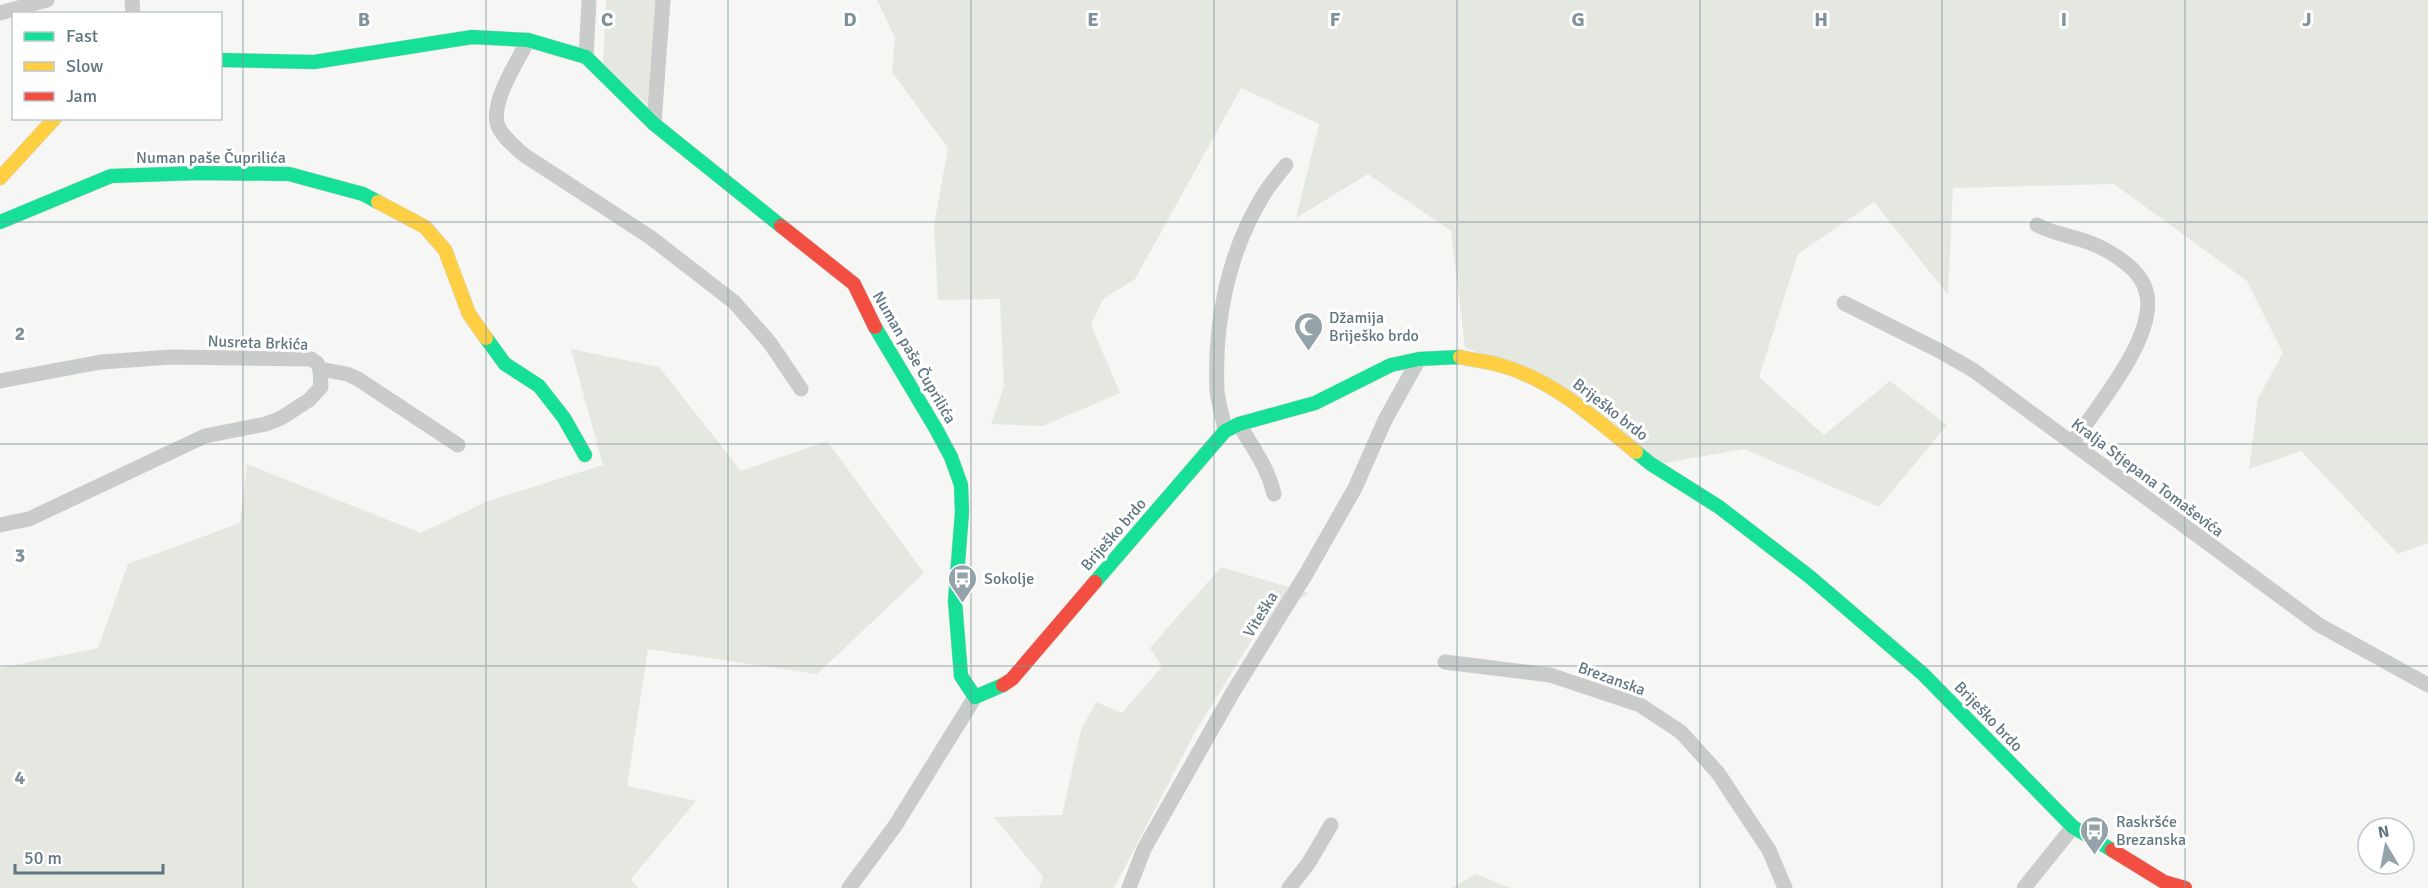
<svg xmlns="http://www.w3.org/2000/svg" width="2428" height="888" viewBox="0 0 2428 888" font-family="Signika,sans-serif">
	<style>
		.green { fill: #e5e8e1 }
		.lines { fill: none; stroke-linecap: round; stroke-linejoin: round }
		.fast-casing { stroke: #d2d4d4; stroke-width: 15 }
		.slow-casing { stroke: #d2d4d4; stroke-width: 15 }
		.jam-casing { stroke: #d2d4d4; stroke-width: 15 }
		.street { stroke: #cacccc; stroke-width: 15 }
		.fast { stroke: #16e098; stroke-width: 14 }
		.slow { stroke: #ffcf43; stroke-width: 14 }
		.jam { stroke: #f24e42; stroke-width: 14 }
		.grid { fill: none; stroke: #7f9199; stroke-width: 1.5; stroke-opacity: 0.55 }
		.labels { text-anchor: middle; stroke-width: 6; stroke-linejoin: round; paint-order: stroke }
		.street-label { font-size: 16px; fill: #607681; stroke: #fff }
		.poi-label { font-size: 16px; fill: #607681; stroke: #fff; text-anchor: start }
		.grid-label { font-size: 20px; text-anchor: middle; font-weight: bold; fill: #7f9199; stroke: #fff; stroke-width: 6; stroke-linejoin: round; paint-order: stroke }
	</style>
	<rect width="100%" height="100%" fill="#f6f6f4"/>
	<g class="green">
		<polygon points="606,0 671,0 658,115 603,64"/>
		<polygon points="877,0 2428,0 2428,543 2398,554 2301,451 2249,469 2258,398 2283,353 2247,281 2114,184 1953,188 1948,295 1874,202 1798,254 1759,377 1824,435 1890,381 1947,425 1879,507 1744,449 1653,465 1574,398 1465,347 1451,231 1368,174 1296,218 1319,124 1241,88 1135,279 1103,299 1091,325 1120,393 1043,426 991,424 1004,386 1000,299 938,300 934,225 948,148 892,72 895,38"/>
		<polygon points="571,349 659,367 741,471 827,441 924,573 817,674 648,649 627,786 696,801 631,879 638,888 0,888 0,668 98,648 128,564 240,523 247,464 421,533 488,501 603,465"/>
		<polygon points="1221,567 1309,593 1259,628 1195,732 1114,888 1039,888 1043,877 994,817 1062,815 1081,730 1096,702 1122,713 1162,667 1150,648"/>
		<polygon points="1476,874 1511,888 1452,888"/>
	</g>
	<g class="lines">
		<defs>
			<g id="fast">
				<polyline points="220,60 314,62 472,37 528,40 586,57 654,124 781,226"/>
				<polyline points="0,222 111,176 199,173 289,174 363,194 378,202"/>
				<polyline points="875,327 936,429 951,457 961,485 962,512 955,601 961,676 975,697 1003,685"/>
				<polyline points="486,338 505,364 539,386 564,418 585,455"/>
				<polyline points="1636,452 1651,464 1719,507 1810,577 1923,674 2073,827 2112,850"/>
				<polyline points="1095,582 1225,431 1239,424 1315,403 1391,365 1419,359 1460,357"/>
			</g>
			<g id="slow">
				<polyline points="0,178 55,118"/>
				<polyline points="378,202 425,227 445,250 469,314 486,338"/>
				<path d="M1460,357C1472,360 1484,361 1496,364C1551,378 1593,417 1636,452"/>
			</g>
			<g id="jam">
				<polyline points="781,226 854,284 875,327"/>
				<polyline points="1003,685 1012,679 1095,582"/>
				<polyline points="2112,850 2164,882 2185,888"/>
			</g>
		</defs>
		<use href="#fast" class="fast-casing"/>
		<use href="#slow" class="slow-casing"/>
		<use href="#jam" class="jam-casing"/>
		<g class="street">
			<polyline points="132,0 133,14"/>
			<polyline points="0,13 47,0"/>
			<path d="M528,40C518,61 492,99 497,123C500,135 515,147 524,155L650,237L734,302L770,343L801,389"/>
			<polyline points="586,57 589,0"/>
			<polyline points="654,124 663,0"/>
			<path d="M2037,225C2057,236 2080,236 2102,248C2117,256 2139,270 2145,288C2162,331 2096,408 2073,442"/>
			<polyline points="1844,303 1938,350 1973,370 2319,625 2428,685"/>
			<polyline points="320,369 347,374 358,379 458,445"/>
			<polyline points="0,381 101,362 171,357 311,359 317,363 320,369 321,387 309,400 281,418 266,424 205,436 29,519 0,525"/>
			<path d="M1239,424C1253,449 1267,465 1274,494"/>
			<path d="M1225,431C1223,417 1218,403 1217,390C1214,322 1228,252 1264,194C1270,184 1279,174 1286,165"/>
			<polyline points="1445,662 1550,675 1640,705 1681,732 1718,773 1769,850 1785,888"/>
			<polyline points="849,888 895,826 975,697"/>
			<polyline points="1129,888 1144,849 1233,692 1306,574 1355,488 1385,420 1419,359"/>
			<polyline points="1289,888 1308,864 1331,825"/>
			<polyline points="2024,888 2073,827"/>
		</g>
		<use href="#fast" class="fast"/>
		<use href="#slow" class="slow"/>
		<use href="#jam" class="jam"/>
	</g>
	<path class="grid" d="M243,0V888M486,0V888M728,0V888M971,0V888M1214,0V888M1457,0V888M1700,0V888M1942,0V888M2185,0V888M0,222H2428M0,444H2428M0,666H2428"/>
	<defs>
		<symbol id="mosque-pin" viewBox="-11 -11 22 30"><path d="M0 17L-7.5 6A9.5 9.5 0 1 1 7.5 6Z" fill="#94a3a9" stroke="#fff"/><path d="M3.5-4.9A6 6 0 1 0 3.5 4.9A5 5 0 1 1 3.5-4.9Z" fill="#fff"/></symbol>
		<symbol id="bus-pin" viewBox="-11 -11 22 30"><path d="M0 17L-7.5 6A9.5 9.5 0 1 1 7.5 6Z" fill="#94a3a9" stroke="#fff"/><path d="M-5-6H5V4H4V6H2V4H-2V6H-4V4H-5ZM-3.5-4V0h7V-4ZM-3.5 1.2v1.5H-2V1.2ZM2 1.2v1.5H3.5V1.2Z" fill="#fff"/></symbol>
	</defs>
	<g fill-rule="evenodd">
		<use href="#mosque-pin" x="1292" y="310" width="33" height="45"/>
		<use href="#bus-pin" x="946" y="562" width="33" height="45"/>
		<use href="#bus-pin" x="2078" y="814" width="33" height="45"/>
	</g>
	<g class="labels">
		<g class="street-label">
			<text x="211" y="163">Numan paše Čuprilića</text>
			<text transform="translate(258 342) rotate(2)" y="6">Nusreta Brkića</text>
			<text transform="translate(915 357) rotate(60)" y="6">Numan paše Čuprilića</text>
			<text transform="translate(1611 409) rotate(38)" y="6">Briješko brdo</text>
			<text transform="translate(2148 477) rotate(37)" y="6">Kralja Stjepana Tomaševića</text>
			<text transform="translate(1113 534) rotate(-49)" y="6">Briješko brdo</text>
			<text transform="translate(1260 614) rotate(-58)" y="6">Viteška</text>
			<text transform="translate(1612 678) rotate(20)" y="6">Brezanska</text>
			<text transform="translate(1989 716) rotate(46)" y="6">Briješko brdo</text>
		</g>
		<g class="poi-label">
			<text x="1329" y="323">Džamija<tspan x="1329" dy="18">Briješko brdo</tspan></text>
			<text x="984" y="584">Sokolje</text>
			<text x="2116" y="827">Raskršće<tspan x="2116" dy="18">Brezanska</tspan></text>
		</g>
	</g>
	<g class="grid-label">
		<text x="364" y="26">B</text>
		<text x="607" y="26">C</text>
		<text x="850" y="26">D</text>
		<text x="1093" y="26">E</text>
		<text x="1335" y="26">F</text>
		<text x="1578" y="26">G</text>
		<text x="1821" y="26">H</text>
		<text x="2064" y="26">I</text>
		<text x="2307" y="26">J</text>
		<text x="20" y="340">2</text>
		<text x="20" y="562">3</text>
		<text x="20" y="784">4</text>
	</g>
	<rect x="12" y="12" width="210" height="108" fill="#ffffff" stroke="#bfc8cd" stroke-width="1.5"/>
	<rect x="24" y="32" width="30" height="9" fill="#16e098" stroke="#bfc8cd" stroke-width="1.5"/>
	<text x="66" y="42" font-size="18" fill="#607681">Fast</text>
	<rect x="24" y="62" width="30" height="9" fill="#ffcf43" stroke="#bfc8cd" stroke-width="1.5"/>
	<text x="66" y="72" font-size="18" fill="#607681">Slow</text>
	<rect x="24" y="92" width="30" height="9" fill="#f24e42" stroke="#bfc8cd" stroke-width="1.5"/>
	<text x="66" y="102" font-size="18" fill="#607681">Jam</text>
	<g transform="translate(2386 846) rotate(350)"><circle r="28" fill="#ffffff" stroke="#bfc8cd" stroke-width="1.5"/>
	<path d="M0-4.5L10 22L0 15L-10 22Z" fill="#94a3a9"/>
	<text y="-9" font-size="16" font-weight="bold" text-anchor="middle" fill="#607681">N</text>
	</g>
	<path d="M15 864v9h148v-9" fill="none" stroke="#607681" stroke-width="3"/>
	<text x="24" y="864" font-size="18" fill="#607681" stroke="#ffffff" stroke-width="4.5" paint-order="stroke">50 m</text>
</svg>
